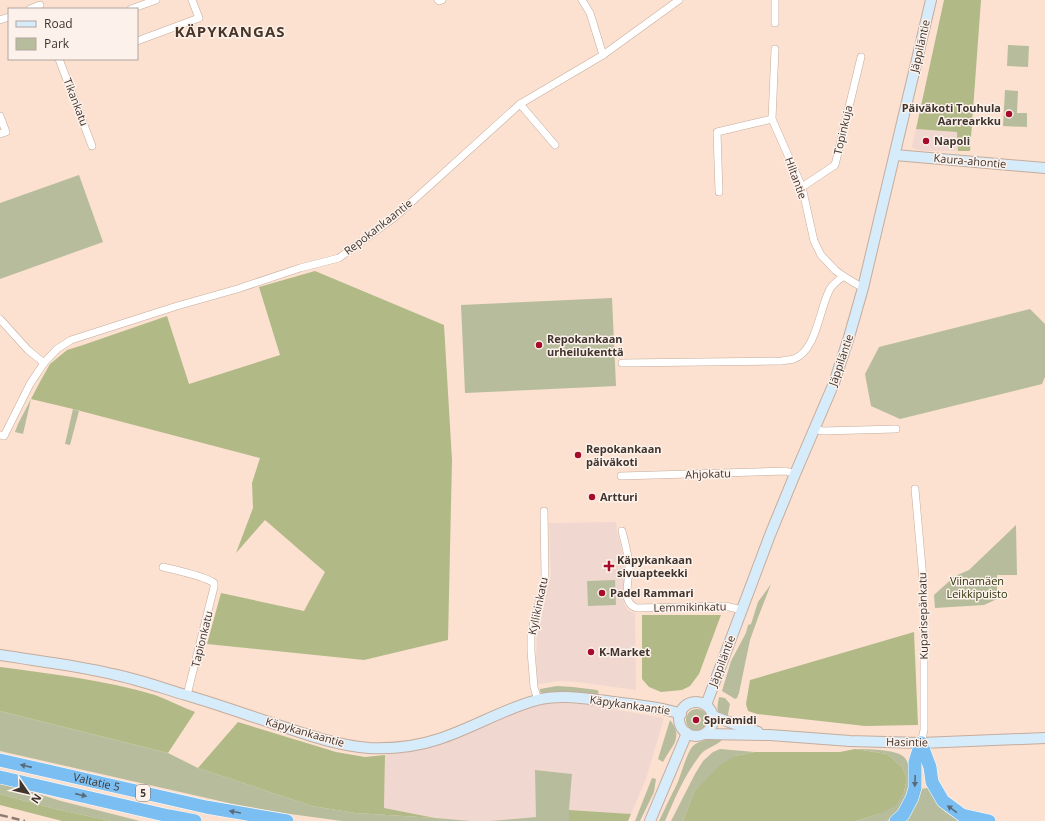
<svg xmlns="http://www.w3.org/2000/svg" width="1045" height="821" viewBox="0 0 1045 821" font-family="'Open Sans',sans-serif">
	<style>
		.commercial { fill: #f0d7cf }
		.green { fill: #b7bc9c }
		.forest { fill: #b1b987 }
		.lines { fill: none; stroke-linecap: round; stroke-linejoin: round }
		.street-casing { stroke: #c5ac9c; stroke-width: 8 }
		.secondary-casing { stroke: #c5ac9c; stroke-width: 12 }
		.highway-casing { stroke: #fff; stroke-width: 14 }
		.street { stroke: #fff; stroke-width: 7 }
		.secondary { stroke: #d7ecfb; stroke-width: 10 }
		.highway { stroke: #7bbff2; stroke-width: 13 }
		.rail { stroke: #8c7b70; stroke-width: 2.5; stroke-dasharray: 8 4; stroke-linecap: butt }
		.oneway { fill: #586c7c }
		.poi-dot { fill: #a60c2a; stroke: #fdf2eb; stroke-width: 1.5 }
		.labels { text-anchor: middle; stroke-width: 3; stroke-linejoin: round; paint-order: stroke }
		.shield { fill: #fdf2eb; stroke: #796e67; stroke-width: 1 }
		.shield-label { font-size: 10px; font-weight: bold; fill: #40352e }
		.street-label { font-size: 11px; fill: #40352e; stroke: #fdf2eb }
		.poi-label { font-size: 11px; font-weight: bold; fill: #40352e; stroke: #fdf2eb; text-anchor: start }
		.park-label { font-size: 11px; fill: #2f330c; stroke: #fdf2eb }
		.district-label { font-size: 15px; font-weight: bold; letter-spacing: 1px; fill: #493527; stroke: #fdf2eb }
	</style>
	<rect width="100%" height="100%" fill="#fce1d0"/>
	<g class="commercial">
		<polygon points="916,129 958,132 958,151 921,151 915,149 912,147"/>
		<polygon points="616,522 617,532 623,554 624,564 624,604 628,610 635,614 636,690 578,682 559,681 538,684 536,662 537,634 551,574 549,523"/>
		<polygon points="559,703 582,704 664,718 646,779 631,814 569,810 572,774 536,770 536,817 490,821 472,821 435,818 384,808 385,755 406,752 427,747 454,739 518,711 543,704"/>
	</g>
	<g class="green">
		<polygon points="1008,45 1029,46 1028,67 1007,66"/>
		<polygon points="1005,90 1018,91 1017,113 1027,113 1027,127 1003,126"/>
		<polygon points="79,175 103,242 0,279 0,203"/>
		<polygon points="612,298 616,386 465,393 461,305"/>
		<polygon points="1030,309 1045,324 1045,377 1042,384 900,419 871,406 865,374 879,347"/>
		<polygon points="31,399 23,434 15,432 18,424"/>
		<polygon points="73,409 79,411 70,445 65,444"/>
		<polygon points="1016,525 1017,575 997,575 997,599 984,605 935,608 934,595 955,576 969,570"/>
		<polygon points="615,580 616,605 588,606 587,581"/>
		<polygon points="771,584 759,615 750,640 739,693 737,698 735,699 722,691 731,661 746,633 748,625 751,624 758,602"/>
		<polygon points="557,686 573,687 597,690 599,692 597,695 545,694 540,692 540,689"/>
		<path d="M719,697L725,698L730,704L727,719C715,712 717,709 719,697Z"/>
		<circle cx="697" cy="720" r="11"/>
		<polygon points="0,711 168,753 198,768 312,806 355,813 435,818 472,821 342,821 290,814 233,804 0,751"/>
		<path d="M670,720C684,738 672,745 663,762L658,759Z"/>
		<path d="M723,738C720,745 707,747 701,754C685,774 675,798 665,821H659C665,808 671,796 677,784C681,775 687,752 693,746C700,739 713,739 723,738Z"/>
		<polygon points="720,749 755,752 735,756 694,792 683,821 671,821 695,774 703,761 713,752"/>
		<path d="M855,749C867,749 895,749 904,757C909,762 909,770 909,777C909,782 909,788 909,793C907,804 897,817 887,821H856L879,814L904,792L907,778L902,767L887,754Z"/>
		<polygon points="535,770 572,774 569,810 569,821 490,821 536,817"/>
		<polygon points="652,778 656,779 654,792 640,821 635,821"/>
		<polygon points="0,783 19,788 61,801 140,821 111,821 55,809 0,794"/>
		<path d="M928,788C937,804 945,816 964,821H904C914,810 918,804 920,789Z"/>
	</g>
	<g class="forest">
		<polygon points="944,0 981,0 970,151 958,151 957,132 916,129"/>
		<polygon points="315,271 444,325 452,460 448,640 364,660 207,644 221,593 304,611 325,572 265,520 236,553 253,508 252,483 260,458 73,409 31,399 41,380 50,364 67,350 83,345 167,316 189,384 280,355 259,287"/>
		<polygon points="642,615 721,615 699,674 690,686 682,690 661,692 649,687 642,679"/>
		<polygon points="914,632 918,725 865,726 757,714 748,711 746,704 750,680"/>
		<path d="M0,667C52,674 105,680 155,695C168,700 182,707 195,712L168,753L0,711Z"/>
		<polygon points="238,722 336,752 365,757 385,755 384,808 435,818 355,813 312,806 198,768"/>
		<polygon points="855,749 887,754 902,767 907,778 904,792 896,805 879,814 856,821 683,821 694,792 720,765 735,756 755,752 840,752"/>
		<polygon points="0,794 55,809 111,821 62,821 0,805"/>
		<polygon points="569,810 631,814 628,821 569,821"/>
	</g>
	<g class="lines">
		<defs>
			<g id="street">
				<polyline points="438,0 439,1 442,0"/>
				<polyline points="582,0 590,13 603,55"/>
				<polyline points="30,9 40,5"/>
				<polyline points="131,9 156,0"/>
				<polyline points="0,20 9,17"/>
				<polyline points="775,23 775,0"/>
				<polyline points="137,41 199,18 192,0"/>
				<polyline points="775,49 772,119 802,187 814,241 821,255 835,270 843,276 863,288"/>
				<polyline points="59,59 92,146"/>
				<polyline points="520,104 555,145"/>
				<polyline points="0,116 6,132 0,134"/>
				<polyline points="802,187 835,165 861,57"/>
				<polyline points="719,192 717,132 772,119"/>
				<polyline points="0,319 28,350 44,363"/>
				<path d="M622,363L782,361C785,360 790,360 794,359C817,350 819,309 830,289C833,284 839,280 843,276"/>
				<polyline points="814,429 823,431 896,429"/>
				<polyline points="0,435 4,436 30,384 44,363 57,349 71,340 177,306 237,289 300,268 339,258 395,217 520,104 603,55 679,0"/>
				<polyline points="621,476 786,471 795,474"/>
				<polyline points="915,489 924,590 924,730 921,743"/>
				<path d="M622,531C625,543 629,556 629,568C629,578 625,592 628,600C630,605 633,607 637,608L725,606L742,610"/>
				<path d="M163,567C175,570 205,576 214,583V587L187,695"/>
				<polyline points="538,700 534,687 531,651 531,634 536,613 543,589 545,577 544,511"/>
			</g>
			<g id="secondary">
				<polyline points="895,155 1045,168"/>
				<path d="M0,655C37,661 75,665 112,674C137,679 162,688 186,695C220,705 253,717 287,728C314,737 341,746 369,748C391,749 418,746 439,739C473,728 503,709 537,700C563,693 596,700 622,703C642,706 662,707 681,714"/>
				<circle cx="696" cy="719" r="17"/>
				<polyline points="706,705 770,535 795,474 834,383 849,337 863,288 931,0"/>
				<polyline points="713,716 729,722 758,732"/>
				<polyline points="705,734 770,735 850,741 921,743 1045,738"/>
				<polyline points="650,821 687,733"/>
			</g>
			<g id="highway">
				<polyline points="921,743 930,767 932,782 943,801 962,815 989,821"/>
				<path id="s1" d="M0,760L206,807L287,821"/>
				<polyline points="0,777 169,816 195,821"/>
				<polyline points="896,821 903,815 912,798 915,788 915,762 921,743"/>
			</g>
		</defs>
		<use href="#street" class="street-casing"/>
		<use href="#secondary" class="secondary-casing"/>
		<use href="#highway" class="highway-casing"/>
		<use href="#street" class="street"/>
		<use href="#secondary" class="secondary"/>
		<use href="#highway" class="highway"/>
		<polyline class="rail" points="0,815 25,821"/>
	</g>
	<defs><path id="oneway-solid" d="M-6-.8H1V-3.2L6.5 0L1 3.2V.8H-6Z"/></defs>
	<g class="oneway">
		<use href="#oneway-solid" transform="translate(26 766) rotate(-167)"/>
		<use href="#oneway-solid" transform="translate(915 781) rotate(92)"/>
		<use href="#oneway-solid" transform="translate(81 795) rotate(13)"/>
		<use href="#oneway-solid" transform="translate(952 809) rotate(-144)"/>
		<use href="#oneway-solid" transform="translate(235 812) rotate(-170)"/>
	</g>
	<g class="poi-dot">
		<circle cx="1009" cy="114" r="4"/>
		<circle cx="926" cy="141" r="4"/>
		<circle cx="539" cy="345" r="4"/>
		<circle cx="578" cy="455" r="4"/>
		<circle cx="592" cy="497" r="4"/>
		<path d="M607 560h4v4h4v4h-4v4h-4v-4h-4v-4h4z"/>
		<circle cx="602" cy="593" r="4"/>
		<circle cx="591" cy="652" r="4"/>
		<circle cx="696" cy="720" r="4"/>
	</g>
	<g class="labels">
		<rect class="shield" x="136" y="785" width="14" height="16" rx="3"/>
		<g class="shield-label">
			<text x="143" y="797">5</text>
		</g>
		<g class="street-label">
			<text transform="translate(920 46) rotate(-77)" y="4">Jäppiläntie</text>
			<text transform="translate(76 102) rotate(69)" y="4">Tikankatu</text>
			<text transform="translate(843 130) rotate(-77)" y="4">Topinkuja</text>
			<text transform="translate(970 161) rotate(5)" y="4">Kaura-ahontie</text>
			<text transform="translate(796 178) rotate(70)" y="4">Hiltantie</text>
			<text transform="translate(378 227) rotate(-38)" y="4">Repokankaantie</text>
			<text transform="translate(841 360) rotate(-71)" y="4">Jäppiläntie</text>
			<text transform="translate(708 474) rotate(-2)" y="4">Ahjokatu</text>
			<text transform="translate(538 606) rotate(-78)" y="4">Kyllikinkatu</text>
			<text transform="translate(690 607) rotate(-1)" y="4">Lemmikinkatu</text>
			<text transform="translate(923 616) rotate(-91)" y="4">Kuparisepänkatu</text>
			<text transform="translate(202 639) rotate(-76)" y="4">Tapionkatu</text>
			<text transform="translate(722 661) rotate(-69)" y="4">Jäppiläntie</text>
			<text transform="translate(630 705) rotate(8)" y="4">Käpykankaantie</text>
			<text transform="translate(305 732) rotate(16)" y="4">Käpykankaantie</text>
			<text transform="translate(907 742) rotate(1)" y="4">Hasintie</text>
			<text dy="4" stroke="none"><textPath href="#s1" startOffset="99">Valtatie 5</textPath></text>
		</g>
		<g class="poi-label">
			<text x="1001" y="112" text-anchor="end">Päiväkoti Touhula<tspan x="1001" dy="13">Aarrearkku</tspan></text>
			<text x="934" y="145">Napoli</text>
			<text x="547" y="343">Repokankaan<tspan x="547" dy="13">urheilukenttä</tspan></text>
			<text x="586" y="453">Repokankaan<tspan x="586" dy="13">päiväkoti</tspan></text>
			<text x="600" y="501">Artturi</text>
			<text x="617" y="564">Käpykankaan<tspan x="617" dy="13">sivuapteekki</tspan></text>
			<text x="610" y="597">Padel Rammari</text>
			<text x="599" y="656">K-Market</text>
			<text x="704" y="724">Spiramidi</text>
		</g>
		<g class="park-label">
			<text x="977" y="585">Viinamäen<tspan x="977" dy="13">Leikkipuisto</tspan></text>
		</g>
		<g class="district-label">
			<text x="230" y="37">KÄPYKANGAS</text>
		</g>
	</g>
	<rect x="8" y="8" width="130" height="52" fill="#fdf2eb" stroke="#b1a69f"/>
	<rect x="16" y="21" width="20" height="6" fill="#d7ecfb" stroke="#b1a69f"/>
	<text x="44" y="28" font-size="12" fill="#40352e">Road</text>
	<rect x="16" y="38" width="20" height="12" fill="#b7bc9c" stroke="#b1a69f"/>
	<text x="44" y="48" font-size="12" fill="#40352e">Park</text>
	<g transform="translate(28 793) rotate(124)" stroke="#fdf2eb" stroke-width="3" paint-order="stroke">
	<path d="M0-3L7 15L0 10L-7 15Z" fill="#40352e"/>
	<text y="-6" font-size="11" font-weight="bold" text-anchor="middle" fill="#40352e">N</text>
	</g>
</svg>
